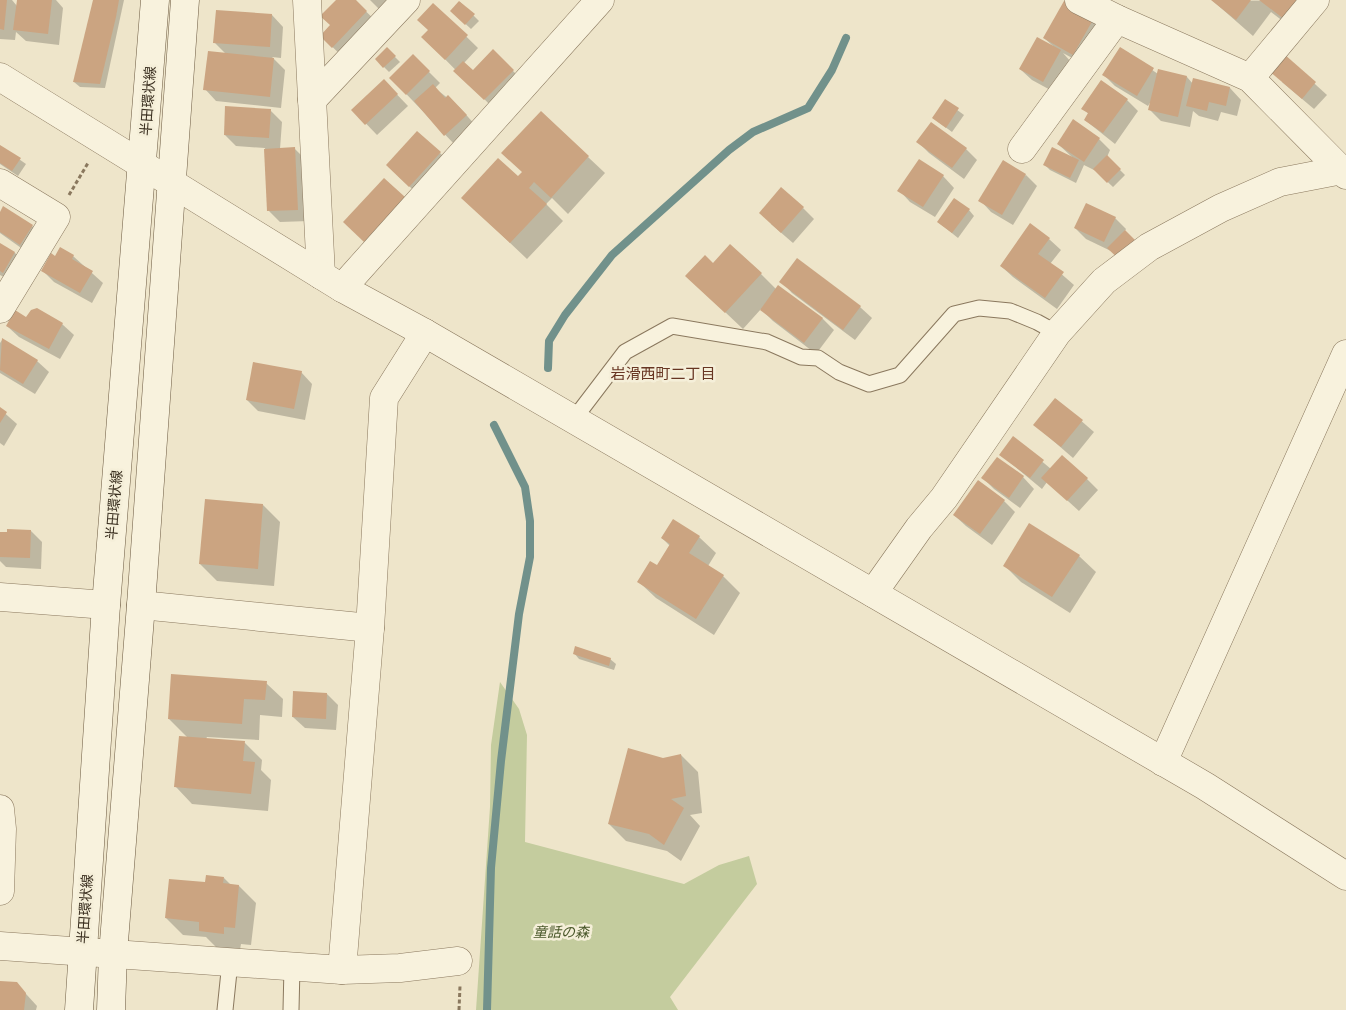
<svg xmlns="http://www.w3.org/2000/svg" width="1346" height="1010" viewBox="0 0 1346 1010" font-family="'Times New Roman','Noto Sans JP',serif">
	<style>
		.green { fill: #c4cc9e }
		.shadow { fill: #0003 }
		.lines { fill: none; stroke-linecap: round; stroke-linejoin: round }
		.stream { stroke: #71918b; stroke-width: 8 }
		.building { fill: #cba481 }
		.lane-casing { stroke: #8a785e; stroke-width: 17 }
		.street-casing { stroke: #8a785e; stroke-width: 29 }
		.secondary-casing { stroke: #6c5a41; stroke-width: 29 }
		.path { stroke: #8a785e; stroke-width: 3; stroke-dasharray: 4 2.5; stroke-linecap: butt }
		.lane { stroke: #f8f2dd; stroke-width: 15 }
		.street { stroke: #f8f2dd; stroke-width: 28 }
		.secondary { stroke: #f8f2dd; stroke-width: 28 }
		.labels { text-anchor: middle; stroke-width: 5; stroke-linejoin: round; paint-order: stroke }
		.street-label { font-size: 14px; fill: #3b3021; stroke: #f5efd9 }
		.park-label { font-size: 14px; font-style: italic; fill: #495729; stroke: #f5efd9 }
		.neighbourhood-label { font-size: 15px; fill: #673522; stroke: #f5efd9 }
	</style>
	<rect width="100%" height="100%" fill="#eee5ca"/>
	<polygon class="green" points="500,682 519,709 527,735 525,842 684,884 719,865 749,856 757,884 670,997 678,1010 476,1010 490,807 491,745"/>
	<g class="shadow">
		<polygon points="0,0 12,0 17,6 18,0 56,0 63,8 59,45 26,41 16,32 15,40 0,39"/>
		<polygon points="94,0 124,0 105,88 80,87 74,82"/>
		<polygon points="337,0 354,0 378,23 344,58 321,36 331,25"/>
		<polygon points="370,0 402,0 386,16"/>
		<polygon points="1329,0 1301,35 1271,12 1253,36 1213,1"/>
		<polygon points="460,2 479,21 471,29 457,16"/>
		<polygon points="433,4 478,48 464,63 473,72 493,51 524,82 496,111 434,48 429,30"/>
		<polygon points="217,11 272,15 283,27 281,58 272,57 285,70 281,108 216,101 205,89 226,54 215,43"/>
		<polygon points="1093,19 1104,30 1085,65 1063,53 1071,62 1054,92 1032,80 1020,69 1053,46 1044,38"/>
		<polygon points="1120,48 1158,74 1159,71 1187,77 1193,84 1230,88 1241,100 1237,116 1221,112 1218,121 1199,116 1193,111 1190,127 1161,121 1150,110 1151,101 1148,106 1115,86 1104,75"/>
		<polygon points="387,49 400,62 389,72 376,59"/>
		<polygon points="413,56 440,83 435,88 460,108 477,127 456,146 391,78"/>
		<polygon points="1284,56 1327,95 1314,109 1282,82"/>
		<polygon points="384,81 408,106 377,135 353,110"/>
		<polygon points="1127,100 1138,111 1115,144 1085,120 1089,114 1083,109"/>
		<polygon points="945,101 964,115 952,132 933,118"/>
		<polygon points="270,110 282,122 280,149 294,148 306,160 309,221 280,222 269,211 265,148 236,146 225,135"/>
		<polygon points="1099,139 1110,150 1107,157 1125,175 1113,187 1096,171 1084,165 1076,183 1050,170 1045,165 1072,157 1058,144"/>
		<polygon points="918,142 966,149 977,160 964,179 929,153"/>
		<polygon points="0,146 26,164 18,176 0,164"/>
		<polygon points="440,153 451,164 421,197 398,176"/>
		<polygon points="588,157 605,173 568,214 552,198 546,204 563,221 527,259 463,198 518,178 523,173"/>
		<polygon points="1026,175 1037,186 1013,225 991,212 980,200"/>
		<polygon points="943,176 954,188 935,217 910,202 899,190"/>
		<polygon points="384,180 405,198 376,252 356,233"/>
		<polygon points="803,208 814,219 793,243 771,224"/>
		<polygon points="969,210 974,216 958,238 938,222"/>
		<polygon points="0,214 32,226 43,237 31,255 0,233"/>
		<polygon points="1115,218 1126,229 1113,252 1086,239 1075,228"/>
		<polygon points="1049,239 1061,250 1050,264 1074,285 1057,309 1013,277 1001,266"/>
		<polygon points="0,244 15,253 26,264 15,283 0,275"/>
		<polygon points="73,256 103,283 92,303 54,282 42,270 55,257"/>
		<polygon points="797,260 860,307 872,318 855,340 792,293 781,281"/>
		<polygon points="713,264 761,274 777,290 779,287 823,319 834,330 816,354 773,321 761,309 743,329 687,276"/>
		<polygon points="27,319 62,324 74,335 60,359 19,337 7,326"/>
		<polygon points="2,340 37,361 49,372 35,394 0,373 0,343"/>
		<polygon points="301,372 312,384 305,420 258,411 247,400"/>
		<polygon points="1056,399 1094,432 1073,458 1035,425"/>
		<polygon points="0,409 17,424 4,446 0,443"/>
		<polygon points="1014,438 1051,469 1087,479 1098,490 1079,511 1047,482 1042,489 1001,455"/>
		<polygon points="997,459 1023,477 1034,489 1020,508 994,489 983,478"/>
		<polygon points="1004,501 1015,512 992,545 966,526 954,515"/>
		<polygon points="263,505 280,522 274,586 217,581 200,564"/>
		<polygon points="31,531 42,542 41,569 6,567 0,561 0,533"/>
		<polygon points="699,537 716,553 708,566 723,576 740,593 714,635 656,598 639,582 658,566 670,546 662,538"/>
		<polygon points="1079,556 1096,572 1070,613 1021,582 1004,565"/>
		<polygon points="574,653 610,659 616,664 614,670 579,659"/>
		<polygon points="266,683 283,699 282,717 260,715 259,740 207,737 206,739 245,743 262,760 261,770 271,780 268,811 192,804 176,787 188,738 169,719"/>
		<polygon points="327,694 338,705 336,730 305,728 293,717"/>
		<polygon points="681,755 698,772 702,813 690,815 700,826 681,861 667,851 626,841 609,824 663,759"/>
		<polygon points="224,878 231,885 239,886 256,903 251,945 241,944 240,950 217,948 206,937 183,935 166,918 206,884"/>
		<polygon points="0,982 16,983 37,1006 36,1010 0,1010"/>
	</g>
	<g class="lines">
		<g class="stream">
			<polyline points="548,368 549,341 565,315 612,255 729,150 753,132 808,108 832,70 846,38"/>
			<polyline points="487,1010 491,868 501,761 519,614 530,557 530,521 525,487 494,425"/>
		</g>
	</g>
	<g class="building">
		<polygon points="0,0 7,0 4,30 0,29"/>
		<polygon points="17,0 52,0 48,34 13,30"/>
		<polygon points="93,0 119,0 116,17 100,84 73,82"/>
		<polygon points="336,0 356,0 367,11 332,48 320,36 330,25 320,16"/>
		<polygon points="1211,0 1251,0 1236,20"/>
		<polygon points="1259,0 1299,0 1284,19"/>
		<polygon points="459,1 475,14 465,25 450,11"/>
		<polygon points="1064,1 1094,18 1073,55 1043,38"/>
		<polygon points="433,3 468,35 445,60 421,37 428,30 417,20"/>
		<polygon points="216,10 272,14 270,47 213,43"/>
		<polygon points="1037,37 1061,50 1043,82 1019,69"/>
		<polygon points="387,47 396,56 383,68 375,59"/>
		<polygon points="1120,47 1154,68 1137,96 1102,75"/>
		<polygon points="493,49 514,70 484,100 453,71 463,61 473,70"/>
		<polygon points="208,51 274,58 270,97 203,90"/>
		<polygon points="413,54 430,71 406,95 389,78"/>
		<polygon points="1284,54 1316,82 1302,99 1269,71"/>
		<polygon points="1158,69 1187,76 1178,117 1148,110"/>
		<polygon points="1193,78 1230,87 1226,106 1209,102 1207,111 1186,106"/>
		<polygon points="384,79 398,94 365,125 351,110"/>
		<polygon points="1101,80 1128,99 1103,133 1084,120 1088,113 1081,109"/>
		<polygon points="433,84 445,98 448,95 467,115 444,136 414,101"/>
		<polygon points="945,99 959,108 946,128 932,118"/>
		<polygon points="225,106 271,109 269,138 224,135"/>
		<polygon points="541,111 589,156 551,198 534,182 529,188 547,204 510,243 461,198 498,158 518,176 522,172 501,153"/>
		<polygon points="1073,119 1100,138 1084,162 1057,144"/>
		<polygon points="931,122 967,148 952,168 916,142"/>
		<polygon points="417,131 441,152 409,187 386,165"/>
		<polygon points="0,145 21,158 12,171 0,163"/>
		<polygon points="295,147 298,210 267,211 264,149"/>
		<polygon points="1052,147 1079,160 1070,178 1043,165"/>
		<polygon points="1107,155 1121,169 1107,183 1093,169"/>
		<polygon points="919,159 944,175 923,207 897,191"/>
		<polygon points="1003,160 1026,174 1002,215 978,201"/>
		<polygon points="384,178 405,197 364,242 343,222"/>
		<polygon points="781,187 804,207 781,233 759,213"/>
		<polygon points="954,198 970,209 952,233 937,222"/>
		<polygon points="1086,203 1116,217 1104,242 1074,228"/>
		<polygon points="3,206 33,225 20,245 0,232 0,212"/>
		<polygon points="1030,223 1050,238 1038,254 1064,272 1045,298 1000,266"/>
		<polygon points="1125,230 1139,244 1121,261 1107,248"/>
		<polygon points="0,243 15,252 3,273 0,271"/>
		<polygon points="730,244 762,273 725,313 685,276 705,255 713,263"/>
		<polygon points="60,247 74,255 72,259 93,271 80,293 41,271 51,253 55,256"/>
		<polygon points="797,258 861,306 843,330 779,282"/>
		<polygon points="778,285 823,318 804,343 760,310"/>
		<polygon points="37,308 63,323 49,349 6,326 15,310 26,317 31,310"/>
		<polygon points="2,338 38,360 23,384 0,370"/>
		<polygon points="253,362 302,371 294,409 246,400"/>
		<polygon points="1055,398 1083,420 1061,447 1033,425"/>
		<polygon points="0,407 7,412 0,423"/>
		<polygon points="1013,436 1044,460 1030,478 999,455"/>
		<polygon points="1062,455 1088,478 1067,501 1041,478"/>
		<polygon points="997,457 1024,476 1009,498 981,478"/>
		<polygon points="978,480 1005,500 980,534 953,515"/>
		<polygon points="205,499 263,504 258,569 199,564"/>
		<polygon points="673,519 700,536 689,553 724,575 696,619 637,582 650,561 657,565 670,544 661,538"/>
		<polygon points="1029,523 1080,555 1052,597 1003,566"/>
		<polygon points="7,529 31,530 30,558 0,557 0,532 7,532"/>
		<polygon points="575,646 611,658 609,666 573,654"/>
		<polygon points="171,674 267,681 265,700 244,699 242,724 168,719"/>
		<polygon points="293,691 327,693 326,719 292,717"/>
		<polygon points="179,736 245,741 243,761 255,762 251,794 174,787"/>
		<polygon points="628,748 663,758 681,754 686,796 671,799 684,808 664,845 649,834 608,824"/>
		<polygon points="206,875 224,877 223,883 239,885 235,928 224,927 224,934 199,931 199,922 165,918 169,879 205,882"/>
		<polygon points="0,981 17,982 26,993 24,1010 0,1010"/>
	</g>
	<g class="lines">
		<defs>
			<g id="lane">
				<polyline points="574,419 625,352 672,326 767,342 801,357 818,358 839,372 869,384 900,375 954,314 979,308 1010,311 1037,322 1057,333"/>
				<polyline points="225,1010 230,962"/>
				<polyline points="291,1010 292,967"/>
			</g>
			<g id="street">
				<polyline points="307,0 321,275"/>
				<polyline points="1079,0 1117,19 1250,78 1346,175"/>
				<polyline points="0,77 342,288 425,333 1205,786 1346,876"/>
				<polyline points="1250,78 1315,0"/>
				<polyline points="312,100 406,0"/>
				<polyline points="1022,149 1117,19"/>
				<polyline points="0,183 56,217 0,309"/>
				<polyline points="342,288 600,0"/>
				<polyline points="873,593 919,528 944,498 1057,333 1104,281 1149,247 1221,208 1280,182 1342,170"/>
				<polyline points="0,597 106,605"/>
				<polyline points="141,605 370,628"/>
				<polyline points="1163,762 1346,354"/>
				<polyline points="0,809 2,829 0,891"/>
				<polyline points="0,946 342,970 400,968 458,961"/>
				<polyline points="342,970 370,628 384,398 425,333"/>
			</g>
			<g id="secondary">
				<polyline points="79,1010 106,605 155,0"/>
				<polyline points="111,1010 113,954 141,605 185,0"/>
			</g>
		</defs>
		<use href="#lane" class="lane-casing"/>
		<use href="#street" class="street-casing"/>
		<use href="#secondary" class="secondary-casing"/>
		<g class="path">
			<polyline points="69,195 88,163"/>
			<polyline points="459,1010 460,986"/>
		</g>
		<use href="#lane" class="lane"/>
		<use href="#street" class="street"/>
		<use href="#secondary" class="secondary"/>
	</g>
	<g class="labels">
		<g class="street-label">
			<text transform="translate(148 101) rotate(-86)" y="5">半田環状線</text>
			<text transform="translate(114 505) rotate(-85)" y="5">半田環状線</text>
			<text transform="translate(85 909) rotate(-86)" y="5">半田環状線</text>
		</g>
		<g class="park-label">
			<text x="561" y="937">童話の森</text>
		</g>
		<g class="neighbourhood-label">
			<text x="663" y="379">岩滑西町二丁目</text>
		</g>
	</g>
</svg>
